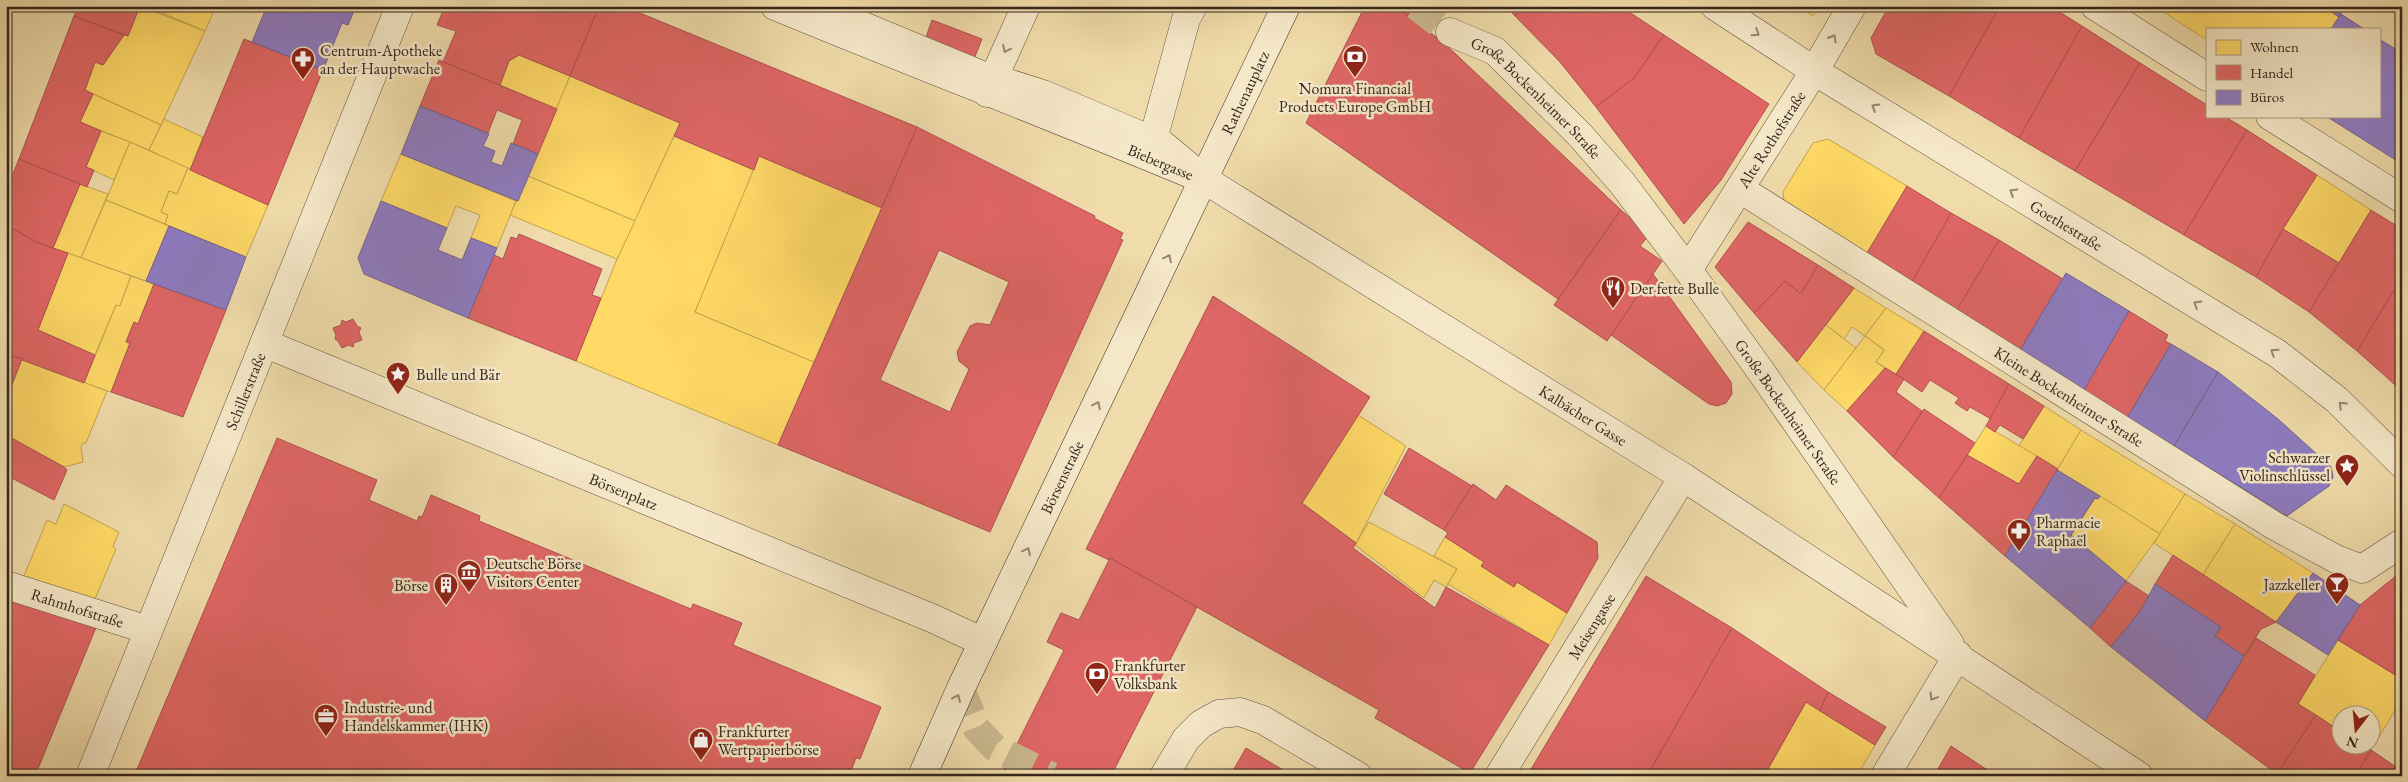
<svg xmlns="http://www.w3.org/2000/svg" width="2408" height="782" viewBox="0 0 2408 782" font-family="'EB Garamond',serif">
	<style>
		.homes { fill: #ffd966; stroke: #c2a351 }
		.shops { fill: #e06666; stroke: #ac5251; fill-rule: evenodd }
		.offices { fill: #8e7cc3; stroke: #736292 }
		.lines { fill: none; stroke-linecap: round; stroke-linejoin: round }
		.pedestrian-tunnel { stroke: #cab78e; stroke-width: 28; stroke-dasharray: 28 14; stroke-linecap: butt }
		.pedestrian-casing { stroke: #625342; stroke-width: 29 }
		.minor-casing { stroke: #625342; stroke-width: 29 }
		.secondary-casing { stroke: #33251f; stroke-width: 29 }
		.pedestrian { stroke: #f5e8c8; stroke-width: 28 }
		.minor { stroke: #f5e8c8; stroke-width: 28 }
		.secondary { stroke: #f5e8c8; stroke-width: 28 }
		.oneway { stroke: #948674 }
		.labels { text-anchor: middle; stroke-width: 5; stroke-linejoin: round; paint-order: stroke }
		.poi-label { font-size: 16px; fill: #33251f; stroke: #f5e8c8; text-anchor: start }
		.street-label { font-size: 16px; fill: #33251f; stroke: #f5e8c8 }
	</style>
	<rect width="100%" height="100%" fill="#f0dcaa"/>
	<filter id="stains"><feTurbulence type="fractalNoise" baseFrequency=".004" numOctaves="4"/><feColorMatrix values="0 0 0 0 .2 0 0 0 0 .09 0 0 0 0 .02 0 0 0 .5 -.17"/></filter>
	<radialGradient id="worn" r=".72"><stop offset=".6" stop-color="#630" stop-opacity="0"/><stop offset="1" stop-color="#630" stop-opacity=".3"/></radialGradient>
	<g class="homes">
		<polygon points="140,6 205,31 161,125 85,90 95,62 103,65 124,35 128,36"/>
		<polygon points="145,6 216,6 205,31"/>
		<polygon points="1799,6 1819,6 1813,16"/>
		<polygon points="2154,6 2323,6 2339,17 2331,29 2207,29 2207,40"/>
		<polygon points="519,55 570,76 557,109 500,85 509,61"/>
		<polygon points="570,76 680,123 635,221 528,176"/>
		<polygon points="93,94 161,125 149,150 80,122"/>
		<polygon points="164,119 203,137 190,170 149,150"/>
		<polygon points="101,131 130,142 114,180 86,167"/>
		<polygon points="674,136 754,170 695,312 814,362 778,445 576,361 617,259"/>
		<polygon points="1828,139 1907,186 1867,253 1784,201 1783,192 1813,143"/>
		<polygon points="130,142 188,168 177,194 169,191 161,212 168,215 165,224 106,200"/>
		<polygon points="401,154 516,201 497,248 471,238 480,215 456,206 447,228 381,201"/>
		<polygon points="759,156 882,208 814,362 695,312"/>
		<polygon points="188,168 268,205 246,257 165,224 168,215 161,212 169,191 177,194"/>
		<polygon points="2317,175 2371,210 2339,263 2283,229"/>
		<polygon points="528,176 635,221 617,259 510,215"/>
		<polygon points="80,184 108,194 81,258 53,248"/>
		<polygon points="106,200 169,226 146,281 81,258"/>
		<polygon points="68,253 131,276 120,306 116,305 95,355 38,330"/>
		<polygon points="131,276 154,284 138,324 134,322 126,342 130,343 111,392 84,383 116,305 120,306"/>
		<polygon points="1854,288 1886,308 1865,336 1852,327 1844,339 1826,325"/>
		<polygon points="1886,308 1924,331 1896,374 1876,362 1884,350 1865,336"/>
		<polygon points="1826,325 1856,348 1824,390 1797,362"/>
		<polygon points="1865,336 1884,350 1876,362 1885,368 1847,411 1824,390"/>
		<polygon points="22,359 107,391 86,443 83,443 81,448 83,462 64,467 6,435 6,400"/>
		<polygon points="2044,406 2081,430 2058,469 2019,446"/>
		<polygon points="1358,415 1406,446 1356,543 1302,503"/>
		<polygon points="1986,426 2037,456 2019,484 1967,455"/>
		<polygon points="2081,430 2185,494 2160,534 2057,470"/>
		<polygon points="2185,494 2235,524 2203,575 2154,543"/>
		<polygon points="2100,496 2160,534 2126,581 2071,535 2095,498 2098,499"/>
		<polygon points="64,504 119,532 113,547 116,549 93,604 24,576 47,520 56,524"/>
		<polygon points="1369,522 1457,569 1446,587 1434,580 1424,598 1355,545"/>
		<polygon points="2235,524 2313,573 2276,622 2203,575"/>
		<polygon points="1445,537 1484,562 1481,566 1514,587 1517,582 1567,613 1549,645 1448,584 1457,569 1434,556"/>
		<polygon points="2338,640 2402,679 2402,699 2371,750 2362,744 2370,744 2370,714 2340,714 2340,731 2298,704"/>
		<polygon points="1806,702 1875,745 1857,776 1778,776 1768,769"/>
		<polygon points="1768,769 1778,776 1764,776"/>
	</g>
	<g class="shops">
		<polygon points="79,6 140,6 128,36 74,16"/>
		<polygon points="445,6 599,6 570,76 519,55 509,61 500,85 443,62 456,31 437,25"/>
		<polygon points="599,6 623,6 917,127 882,208 759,156 754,170 674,136 680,123 570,76"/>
		<polygon points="1365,6 1395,6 1444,43 1621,210 1558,299 1306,123"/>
		<polygon points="1395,6 1415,6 1408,15"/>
		<polygon points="1505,6 1526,6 1515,16"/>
		<polygon points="1526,6 1620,6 1664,35 1634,78 1596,107 1560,62 1515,16"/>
		<polygon points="1889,6 2000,6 1949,96 1876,54 1871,38"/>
		<polygon points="2000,6 2050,6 2082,26 2019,138 1949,96"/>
		<polygon points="74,16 124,35 103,65 95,62 85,90 93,94 80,122 101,131 86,167 94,170 87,187 19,159"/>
		<polygon points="932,20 982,39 974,59 925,40"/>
		<polygon points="2082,26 2140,63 2075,171 2019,138"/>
		<polygon points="1664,35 1769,104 1721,180 1684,224 1596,107 1634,78"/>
		<polygon points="244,39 323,70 268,205 190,170"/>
		<polygon points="439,60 557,109 538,154 513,144 522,120 497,110 488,133 420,106"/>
		<polygon points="2140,63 2207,105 2207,116 2224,116 2247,130 2184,235 2075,171"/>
		<path d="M917,127L1095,216L1094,218L1123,233L1120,239L1123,240L990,532L778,445ZM939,250L1009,282L990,325L977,323L970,326L957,352L959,361L969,369L950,412L880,380Z"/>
		<polygon points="2247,130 2317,175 2283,229 2256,277 2184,235"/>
		<polygon points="19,159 80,184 53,248 38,243 6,225 6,191"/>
		<polygon points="1907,186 1951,213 1912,282 1867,253"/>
		<polygon points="1621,210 1649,235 1640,246 1662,261 1607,341 1554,305"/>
		<polygon points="2371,210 2402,229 2402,277 2357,351 2309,312"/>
		<polygon points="1951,213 1999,240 1957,310 1912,282"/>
		<polygon points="1748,222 1818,265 1801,294 1785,281 1754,313 1715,267"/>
		<polygon points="6,225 38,243 68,253 38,330 95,355 84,383 6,354"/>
		<polygon points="2283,229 2339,263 2309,312 2256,277"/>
		<polygon points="519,234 602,269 592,295 601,298 576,361 468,318 494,255 503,259 511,237 517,239"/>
		<polygon points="1999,240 2063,279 2020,350 1957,310"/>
		<polygon points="1818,265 1854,288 1797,362 1754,313 1785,281 1801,294"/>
		<polygon points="1653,274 1731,382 1732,394 1726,403 1717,406 1709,404 1611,335"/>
		<polygon points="2402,277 2402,391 2357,351"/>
		<polygon points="154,284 226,310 183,417 111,392 130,343 126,342 134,322 138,324"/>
		<polygon points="1213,296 1370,397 1302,503 1356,543 1353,548 1435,608 1446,587 1549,645 1470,773 1375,718 1379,710 1110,558 1109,560 1086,549"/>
		<polygon points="2129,311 2168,335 2165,341 2171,344 2127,418 2084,390"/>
		<polygon points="353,319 357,326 361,328 359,332 362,340 354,343 353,347 349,345 342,348 338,341 335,339 336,335 333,328 341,325 342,320 346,322"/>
		<polygon points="1924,331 2009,384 1991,419 1970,407 1967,411 1955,403 1959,398 1930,380 1922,392 1896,374"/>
		<polygon points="6,354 22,359 6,400"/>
		<polygon points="1885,368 1904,379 1896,392 1922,411 1893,457 1847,411"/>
		<polygon points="2009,384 2044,406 2023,439 2000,425 1995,432 1986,426"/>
		<polygon points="1924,409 1975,443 1939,498 1893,457"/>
		<polygon points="6,435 64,467 67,470 54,500 6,475"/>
		<polygon points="277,438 377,480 369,500 417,521 419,516 422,517 431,495 480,516 479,521 691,609 693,604 742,623 733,645 881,707 860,759 856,758 849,776 135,774"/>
		<polygon points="1409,448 1472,486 1444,530 1384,494"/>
		<polygon points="1967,455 2019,484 2037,456 2058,469 2005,556 1939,498"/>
		<polygon points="1473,484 1496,500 1506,485 1597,542 1598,558 1567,613 1517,582 1514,587 1481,566 1484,562 1445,537 1448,533 1444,530"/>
		<polygon points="2173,555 2276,622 2261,629 2244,656 2215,636 2221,627 2155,584"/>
		<polygon points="1110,558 1197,607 1111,776 1001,776 1064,650 1047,642 1054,627 1061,613 1079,620"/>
		<polygon points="2402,571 2402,679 2338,640 2360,605"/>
		<polygon points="1646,576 1732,628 1647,776 1527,776"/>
		<polygon points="2126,581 2149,596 2141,610 2111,647 2090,628"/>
		<polygon points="6,599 97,625 35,776 6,776"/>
		<polygon points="1732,628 1828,692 1820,711 1806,702 1764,776 1647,776"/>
		<polygon points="2256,638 2315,675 2298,704 2316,715 2277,774 2205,721"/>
		<polygon points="1828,692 1886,727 1875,745 1820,711"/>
		<polygon points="2316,715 2340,731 2340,744 2362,744 2371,750 2355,776 2280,776 2277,774"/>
		<polygon points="1951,746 1995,775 1995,776 1934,776"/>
		<polygon points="1246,748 1293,776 1230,776"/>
		<polygon points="2371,750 2402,771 2402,776 2355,776"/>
	</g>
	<g class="offices">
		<polygon points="267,6 356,6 348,25 342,23 323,70 252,42"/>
		<polygon points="2323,6 2345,6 2339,17"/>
		<polygon points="2341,14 2364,29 2331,29"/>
		<polygon points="2379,39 2402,53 2402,164 2326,116 2379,116"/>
		<polygon points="420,106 489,134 483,146 495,151 491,162 502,166 511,143 538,154 518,201 401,154"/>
		<polygon points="381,201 447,228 438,250 462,260 471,238 497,248 468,318 364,274 358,258"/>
		<polygon points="169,226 246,257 226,310 146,281"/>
		<polygon points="2066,273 2129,311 2084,390 2020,350"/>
		<polygon points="2171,344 2218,372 2174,446 2127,418"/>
		<polygon points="2218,372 2278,419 2331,467 2333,477 2329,486 2287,516 2174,446"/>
		<polygon points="2057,470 2100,496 2098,499 2095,498 2071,535 2126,581 2090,628 2005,556"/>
		<polygon points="2313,573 2360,605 2328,655 2276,622"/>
		<polygon points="2155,584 2221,627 2215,636 2244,656 2205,721 2111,647 2141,610"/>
	</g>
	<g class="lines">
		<g class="pedestrian-tunnel">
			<polyline points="1416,6 1450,32"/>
			<polyline points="961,688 977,729 994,747 1051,776"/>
		</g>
		<defs>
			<g id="pedestrian">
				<path id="s1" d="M815,6L979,74L1043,94L1163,145L1205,180L1683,477L2139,776"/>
				<polyline points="2095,6 2207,77"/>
				<path id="s2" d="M1450,32L1495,51L1580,135L1622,183L1688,270L1762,373L1950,644"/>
				<polyline points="987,93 1026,6"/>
				<polyline points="2270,116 2402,199"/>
				<polyline points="1145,155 1154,136 1186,19 1193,6"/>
				<path id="s3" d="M1740,189L2273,525L2336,559L2362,569L2402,543"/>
				<path id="s4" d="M1688,270L1815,70"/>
				<path id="s5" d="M264,343L934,619L983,642"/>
				<path id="s6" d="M6,585L148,630"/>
				<path id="s7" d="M90,776L400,6"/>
				<polyline points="1164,776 1186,739 1201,724 1219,714 1240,712 1263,720 1358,776"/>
				<path id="s8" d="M1499,776L1683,477"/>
				<polyline points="1885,776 1958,655"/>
			</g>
			<g id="minor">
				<path id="s9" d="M775,6C918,65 1062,120 1205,180"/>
				<path id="s10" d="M1715,6L1824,77L2278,354L2337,400L2402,464"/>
				<polyline points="1815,70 1852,6"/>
			</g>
			<g id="secondary">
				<path id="s11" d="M922,776L961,688L1286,6"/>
			</g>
		</defs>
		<use href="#pedestrian" class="pedestrian-casing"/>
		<use href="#minor" class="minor-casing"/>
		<use href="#secondary" class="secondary-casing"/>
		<use href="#pedestrian" class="pedestrian"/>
		<use href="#minor" class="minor"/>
		<use href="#secondary" class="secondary"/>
	</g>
	<defs><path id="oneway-chevron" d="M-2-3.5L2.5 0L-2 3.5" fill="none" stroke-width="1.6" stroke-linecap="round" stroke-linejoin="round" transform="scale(1.25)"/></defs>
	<g class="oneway">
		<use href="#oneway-chevron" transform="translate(1756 33) rotate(33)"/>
		<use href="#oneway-chevron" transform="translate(1833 38) rotate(-60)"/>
		<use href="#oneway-chevron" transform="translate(1006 49) rotate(115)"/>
		<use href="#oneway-chevron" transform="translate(1875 107) rotate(-149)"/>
		<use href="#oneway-chevron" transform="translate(2013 192) rotate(-149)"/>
		<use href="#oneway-chevron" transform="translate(1168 258) rotate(-64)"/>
		<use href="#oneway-chevron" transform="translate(2197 304) rotate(-149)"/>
		<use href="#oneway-chevron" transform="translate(2274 352) rotate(-147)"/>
		<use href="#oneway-chevron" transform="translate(1097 405) rotate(-64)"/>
		<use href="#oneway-chevron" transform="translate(2342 405) rotate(-136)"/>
		<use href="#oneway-chevron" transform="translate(1027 551) rotate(-64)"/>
		<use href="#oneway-chevron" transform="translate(1933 697) rotate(121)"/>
		<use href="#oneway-chevron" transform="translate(957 698) rotate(-66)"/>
	</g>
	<defs>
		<symbol id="bank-pin" viewBox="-11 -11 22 30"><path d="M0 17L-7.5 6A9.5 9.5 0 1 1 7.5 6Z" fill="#8f2418" stroke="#f5e8c8"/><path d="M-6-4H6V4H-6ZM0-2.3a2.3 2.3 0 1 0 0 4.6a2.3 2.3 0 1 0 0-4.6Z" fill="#fff"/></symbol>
		<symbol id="pharmacy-pin" viewBox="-11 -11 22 30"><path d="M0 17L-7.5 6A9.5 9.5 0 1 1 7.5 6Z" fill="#8f2418" stroke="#f5e8c8"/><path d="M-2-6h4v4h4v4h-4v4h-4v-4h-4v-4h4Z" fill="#fff"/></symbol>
		<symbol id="restaurant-pin" viewBox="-11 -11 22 30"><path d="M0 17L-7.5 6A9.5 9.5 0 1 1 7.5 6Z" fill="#8f2418" stroke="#f5e8c8"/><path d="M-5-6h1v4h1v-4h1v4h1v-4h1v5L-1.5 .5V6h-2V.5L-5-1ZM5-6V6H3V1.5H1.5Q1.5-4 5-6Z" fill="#fff"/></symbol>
		<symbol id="sight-pin" viewBox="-11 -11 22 30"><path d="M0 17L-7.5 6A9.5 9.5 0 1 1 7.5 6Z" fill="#8f2418" stroke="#f5e8c8"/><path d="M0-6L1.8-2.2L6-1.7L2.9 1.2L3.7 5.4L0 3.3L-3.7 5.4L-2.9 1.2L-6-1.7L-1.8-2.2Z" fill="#fff"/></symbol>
		<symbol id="museum-pin" viewBox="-11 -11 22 30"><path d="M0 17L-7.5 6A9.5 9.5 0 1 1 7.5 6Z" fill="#8f2418" stroke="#f5e8c8"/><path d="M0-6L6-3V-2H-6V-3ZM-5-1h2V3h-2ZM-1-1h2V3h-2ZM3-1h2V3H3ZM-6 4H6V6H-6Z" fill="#fff"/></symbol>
		<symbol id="bar-pin" viewBox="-11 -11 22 30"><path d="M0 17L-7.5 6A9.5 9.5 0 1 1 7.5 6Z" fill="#8f2418" stroke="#f5e8c8"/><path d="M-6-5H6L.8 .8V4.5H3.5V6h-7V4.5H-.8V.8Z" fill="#fff"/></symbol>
		<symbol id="building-pin" viewBox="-11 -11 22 30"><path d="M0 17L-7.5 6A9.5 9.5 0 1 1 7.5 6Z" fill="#8f2418" stroke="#f5e8c8"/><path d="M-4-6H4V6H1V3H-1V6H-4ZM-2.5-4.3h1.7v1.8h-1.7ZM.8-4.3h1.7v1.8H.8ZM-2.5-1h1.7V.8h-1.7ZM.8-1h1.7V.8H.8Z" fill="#fff"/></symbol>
		<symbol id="office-pin" viewBox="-11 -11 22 30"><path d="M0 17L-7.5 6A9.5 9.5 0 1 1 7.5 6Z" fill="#8f2418" stroke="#f5e8c8"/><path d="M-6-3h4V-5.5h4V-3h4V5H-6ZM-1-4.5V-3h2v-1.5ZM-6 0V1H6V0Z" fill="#fff"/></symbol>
		<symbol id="shop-pin" viewBox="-11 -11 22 30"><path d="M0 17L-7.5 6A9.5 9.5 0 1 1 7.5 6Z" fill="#8f2418" stroke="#f5e8c8"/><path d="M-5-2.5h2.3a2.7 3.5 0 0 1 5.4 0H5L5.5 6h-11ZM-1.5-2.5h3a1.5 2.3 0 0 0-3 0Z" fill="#fff"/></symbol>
	</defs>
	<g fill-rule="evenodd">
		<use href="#bank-pin" x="1341" y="43" width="28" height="38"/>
		<use href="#pharmacy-pin" x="289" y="45" width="28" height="38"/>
		<use href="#restaurant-pin" x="1599" y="274" width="28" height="38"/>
		<use href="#sight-pin" x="384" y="360" width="28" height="38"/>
		<use href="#sight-pin" x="2333" y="452" width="28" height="38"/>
		<use href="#pharmacy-pin" x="2005" y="517" width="28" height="38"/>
		<use href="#museum-pin" x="455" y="558" width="28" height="38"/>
		<use href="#bar-pin" x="2323" y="570" width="28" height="38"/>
		<use href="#building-pin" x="432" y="571" width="28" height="38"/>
		<use href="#bank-pin" x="1083" y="660" width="28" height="38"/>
		<use href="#office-pin" x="312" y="702" width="28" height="38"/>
		<use href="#shop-pin" x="687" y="726" width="28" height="38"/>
	</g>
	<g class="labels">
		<g class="poi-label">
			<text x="320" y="56">Centrum-Apotheke<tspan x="320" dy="18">an der Hauptwache</tspan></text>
			<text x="1355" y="94" text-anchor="middle">Nomura Financial<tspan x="1355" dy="18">Products Europe GmbH</tspan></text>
			<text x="1630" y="294">Der fette Bulle</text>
			<text x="416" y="380">Bulle und Bär</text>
			<text x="2330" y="463" text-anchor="end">Schwarzer<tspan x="2330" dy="18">Violinschlüssel</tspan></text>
			<text x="2036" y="528">Pharmacie<tspan x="2036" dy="18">Raphaël</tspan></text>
			<text x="486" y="569">Deutsche Börse<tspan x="486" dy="18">Visitors Center</tspan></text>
			<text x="2320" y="590" text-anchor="end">Jazzkeller</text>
			<text x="428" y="591" text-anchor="end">Börse</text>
			<text x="1114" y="671">Frankfurter<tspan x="1114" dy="18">Volksbank</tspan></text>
			<text x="344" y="713">Industrie- und<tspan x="344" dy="18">Handelskammer (IHK)</tspan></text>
			<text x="718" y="737">Frankfurter<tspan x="718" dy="18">Wertpapierbörse</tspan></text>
		</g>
		<g class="street-label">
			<text dy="6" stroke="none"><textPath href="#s11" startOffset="756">Rathenauplatz</textPath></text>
			<text dy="6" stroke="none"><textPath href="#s2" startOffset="110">Große Bockenheimer Straße</textPath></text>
			<text dy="6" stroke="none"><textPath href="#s4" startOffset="155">Alte Rothofstraße</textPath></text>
			<text dy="6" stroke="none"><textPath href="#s9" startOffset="416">Biebergasse</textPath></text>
			<text dy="6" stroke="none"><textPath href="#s10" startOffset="414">Goethestraße</textPath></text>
			<text dy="6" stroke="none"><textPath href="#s7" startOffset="415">Schillerstraße</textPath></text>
			<text dy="6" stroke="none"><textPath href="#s3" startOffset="389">Kleine Bockenheimer Straße</textPath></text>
			<text dy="6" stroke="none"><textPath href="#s2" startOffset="515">Große Bockenheimer Straße</textPath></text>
			<text dy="6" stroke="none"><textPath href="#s1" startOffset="875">Kalbächer Gasse</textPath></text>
			<text dy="6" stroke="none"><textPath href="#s11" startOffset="330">Börsenstraße</textPath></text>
			<text dy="6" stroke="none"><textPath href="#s5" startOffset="389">Börsenplatz</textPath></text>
			<text dy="6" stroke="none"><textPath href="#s6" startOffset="75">Rahmhofstraße</textPath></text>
			<text dy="6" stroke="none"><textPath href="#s8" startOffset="176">Meisengasse</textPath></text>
		</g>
	</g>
	<rect width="2408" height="782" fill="none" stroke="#f0dcaa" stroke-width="25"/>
	<rect x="8" y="8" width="2393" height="767" fill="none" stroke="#33251f" stroke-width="2.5"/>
	<rect x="12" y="12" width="2383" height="757" fill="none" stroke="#33251f"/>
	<rect x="2206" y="28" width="175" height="90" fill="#f5e8c8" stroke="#a79a84"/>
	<rect x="2216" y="40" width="25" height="15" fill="#ffd966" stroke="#a79a84"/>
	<text x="2250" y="52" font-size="15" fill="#33251f">Wohnen</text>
	<rect x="2216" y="65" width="25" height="15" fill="#e06666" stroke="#a79a84"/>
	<text x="2250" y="78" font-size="15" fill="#33251f">Handel</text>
	<rect x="2216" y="90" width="25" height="15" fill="#8e7cc3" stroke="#a79a84"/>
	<text x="2250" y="102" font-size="15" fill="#33251f">Büros</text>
	<g transform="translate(2356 730) rotate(196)"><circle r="24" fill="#f5e8c8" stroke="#a79a84"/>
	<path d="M0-4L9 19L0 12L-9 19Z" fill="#8f2418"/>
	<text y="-8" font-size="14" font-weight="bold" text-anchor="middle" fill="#33251f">N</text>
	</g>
	<rect width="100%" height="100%" filter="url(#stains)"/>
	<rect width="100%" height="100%" fill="url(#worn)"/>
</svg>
